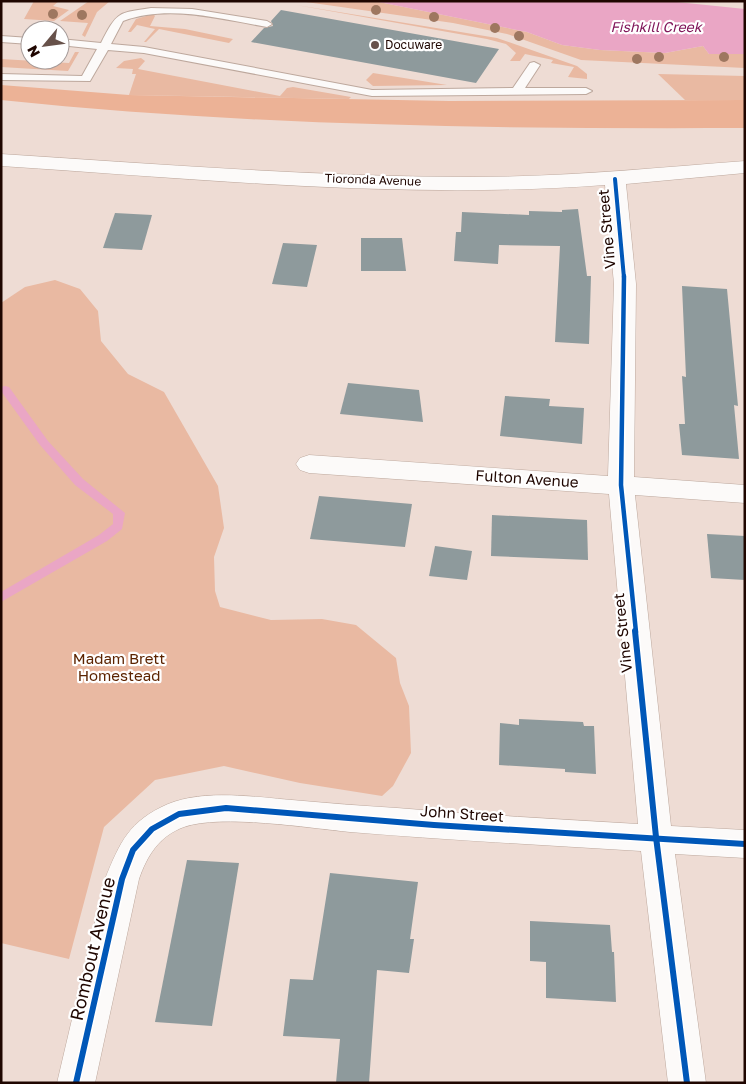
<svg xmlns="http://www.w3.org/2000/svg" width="746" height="1084" viewBox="0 0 746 1084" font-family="'Golos Text',sans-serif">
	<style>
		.green { fill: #e9b9a2 }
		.forest { fill: #ecb296 }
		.water { fill: #eaa6c5 }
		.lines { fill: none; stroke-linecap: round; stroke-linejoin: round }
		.stream { fill: #eaa6c5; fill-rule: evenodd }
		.building { fill: #8e9a9c }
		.lane-casing { stroke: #bda89d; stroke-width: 2 }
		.street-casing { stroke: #bda89d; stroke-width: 1 }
		.lane { fill: #fcfaf9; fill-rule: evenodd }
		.street { fill: #fcfaf9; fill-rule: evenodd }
		.cycleway-far2-casing { stroke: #fff; stroke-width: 6 }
		.cycleway-far1-casing { stroke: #fff; stroke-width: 8 }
		.cycleway-casing { stroke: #fff; stroke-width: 9 }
		.cycleway-far2 { stroke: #0057b8; stroke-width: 4 }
		.cycleway-far1 { stroke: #0057b8; stroke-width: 4.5 }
		.cycleway { stroke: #0057b8; stroke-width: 6 }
		.tree { fill: #9e7760 }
		.poi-dot { fill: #67514a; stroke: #fff; stroke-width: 2 }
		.labels { text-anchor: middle; stroke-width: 4.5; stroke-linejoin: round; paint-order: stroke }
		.far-poi-label { font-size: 12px; fill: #1f0600; stroke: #fff; text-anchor: start }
		.far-street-label { font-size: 12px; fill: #1f0600; stroke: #fff }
		.far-water-label { font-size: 14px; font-style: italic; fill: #80165a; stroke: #fff }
		.street-label { font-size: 15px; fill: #1f0600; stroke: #fff }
		.park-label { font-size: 15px; fill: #5c2401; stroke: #fff }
		.near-street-label { font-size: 18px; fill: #1f0600; stroke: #fff }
	</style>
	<rect width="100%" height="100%" fill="#eedcd4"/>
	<g class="green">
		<polygon points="34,1 59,1 53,6 69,10 54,21 24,19"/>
		<polygon points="89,1 110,1 97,12 85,37 82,35 88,23 60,21"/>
		<polygon points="299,1 374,1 527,32 562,45 600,50 665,53 703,46 709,54 745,54 745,68 581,60 507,34 453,23"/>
		<polygon points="296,5 497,38 577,66 587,74 587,79 568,77 574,67 551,63 553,60 525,54 520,61 510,61 516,53 506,44 487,39"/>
		<polygon points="153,14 155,16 150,26 185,29 233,39 229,43 159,29 146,42 144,42 155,29 137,25 131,32 128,32 136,19"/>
		<polygon points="75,52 79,52 68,71 1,67 1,59 69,63"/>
		<polygon points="141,58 145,61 138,69 280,96 287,88 293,87 351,97 349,99 129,95 136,74 132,74 133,69 116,68 124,61"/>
		<polygon points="373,73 447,85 373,86 366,80"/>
		<polygon points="658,74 745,76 745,100 685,100"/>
		<polygon points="55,280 80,289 98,311 101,341 128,374 164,392 218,486 224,528 214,557 215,591 220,607 271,620 322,619 356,625 396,658 400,683 409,706 411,753 393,786 382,796 300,783 224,766 155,780 104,827 69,959 1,943 1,303 25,287"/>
	</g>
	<path class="forest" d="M1,85L129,95L449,101L745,100V128C496,129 248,126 1,100Z"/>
	<polygon class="water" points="374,1 667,1 745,9 745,54 709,54 703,46 665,53 600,50 562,45 527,32"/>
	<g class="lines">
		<polygon class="stream" points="5,386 9,387 48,441 83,479 125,513 122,529 107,541 1,602 1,592 99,535 113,524 113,514 75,485 40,445 1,391 1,387"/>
	</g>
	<g class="building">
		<polygon points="281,10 499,49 476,83 251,42 264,28 273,26 271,21"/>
		<polygon points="578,209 587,276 591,276 589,344 555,342 560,246 499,245 498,264 454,261 456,232 461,232 462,212 529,215 529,211 562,212 562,210"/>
		<polygon points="115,213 152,215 142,250 103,248"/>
		<polygon points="361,238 402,238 406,271 361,271"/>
		<polygon points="283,243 317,245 307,287 272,284"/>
		<polygon points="682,286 727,289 738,406 734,405 739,459 682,455 679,424 685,424 682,376 686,377"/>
		<polygon points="348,383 419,390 423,422 340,414"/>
		<polygon points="505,396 550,399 549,406 584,408 582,444 500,436"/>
		<polygon points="319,496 412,504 405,547 310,539"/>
		<polygon points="492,515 587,520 588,560 491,556"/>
		<polygon points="707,534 745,536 745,580 711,578"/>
		<polygon points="435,546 472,551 467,580 429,576"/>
		<polygon points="519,719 583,722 584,726 594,726 596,774 565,772 565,769 499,765 500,723 519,725"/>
		<polygon points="187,860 239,863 212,1026 155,1022"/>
		<polygon points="330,873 418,882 410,939 414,939 409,973 377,970 369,1083 336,1083 340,1039 283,1036 290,979 313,980"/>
		<polygon points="530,921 610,925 612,952 614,952 616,1002 546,998 546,962 530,961"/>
	</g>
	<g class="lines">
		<defs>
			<g id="lane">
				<path d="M151,8L192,9L267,21L272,24L267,27C221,19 168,4 123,21L111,44L144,47L372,90L513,88L530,63L534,62L540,65L525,88H586L592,91L586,94L372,96L144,53L108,50L90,81L1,80V74L82,76L97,49L60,45V39L101,43C117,12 117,13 151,8Z"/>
				<polygon points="1,36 30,38 30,44 1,42"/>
			</g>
			<path id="street" d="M1,154C158,164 316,177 473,177C564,177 654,168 745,161V173L626,184L636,284L634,477L745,485V503L635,495L671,826L745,830V858L675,854L706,1083H668L641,851C544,845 447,840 350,832C309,828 221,814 184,827C159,836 147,856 139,879L95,1083H57L105,879C120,842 129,821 168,804C205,789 254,797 292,800C327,803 362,806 397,808C477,815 558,819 638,824L609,494L309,473L300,470L296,464L300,458L309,455L608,476L614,284L605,185C404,200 202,179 1,166Z"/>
		</defs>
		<use href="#lane" class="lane-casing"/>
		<use href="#street" class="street-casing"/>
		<use href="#lane" class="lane"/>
		<use href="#street" class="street"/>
		<defs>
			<polyline id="cycleway-far2" points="615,179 624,278"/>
			<polyline id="cycleway-far1" points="624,276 621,485 636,632"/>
			<g id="cycleway">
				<polyline points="635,631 656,837 687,1083"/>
				<polyline points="76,1083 122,879 133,850 152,829 179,814 226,808 434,825 745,844"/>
			</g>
		</defs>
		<use href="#cycleway-far2" class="cycleway-far2-casing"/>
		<use href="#cycleway-far1" class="cycleway-far1-casing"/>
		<use href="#cycleway" class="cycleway-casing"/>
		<use href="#cycleway-far2" class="cycleway-far2"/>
		<use href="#cycleway-far1" class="cycleway-far1"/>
		<use href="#cycleway" class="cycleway"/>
	</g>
	<g class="tree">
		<circle cx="376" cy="10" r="5"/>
		<circle cx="53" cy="14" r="5"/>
		<circle cx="82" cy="15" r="5"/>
		<circle cx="434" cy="17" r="5"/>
		<circle cx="495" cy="28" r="5"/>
		<circle cx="519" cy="36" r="5"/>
		<circle cx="659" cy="57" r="5"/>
		<circle cx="724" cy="57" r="5"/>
		<circle cx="637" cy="59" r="5"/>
	</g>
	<circle class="poi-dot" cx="375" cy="45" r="5"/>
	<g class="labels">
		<g class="far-poi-label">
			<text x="385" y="49">Docuware</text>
		</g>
		<g class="far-street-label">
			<text transform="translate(373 180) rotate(2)" y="4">Tioronda Avenue</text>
		</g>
		<g class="far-water-label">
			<text x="656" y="32">Fishkill Creek</text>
		</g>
		<g class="street-label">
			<text transform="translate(607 229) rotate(-95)" y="5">Vine Street</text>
			<text transform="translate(527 479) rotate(4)" y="5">Fulton Avenue</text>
			<text transform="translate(623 633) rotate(-96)" y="5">Vine Street</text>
			<text transform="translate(462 814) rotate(4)" y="5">John Street</text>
		</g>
		<g class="park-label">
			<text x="119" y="664">Madam Brett<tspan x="119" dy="17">Homestead</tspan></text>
		</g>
		<g class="near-street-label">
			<text transform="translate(93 949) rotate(-77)" y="6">Rombout Avenue</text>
		</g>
	</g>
	<rect width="746" height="1084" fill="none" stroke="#1f0600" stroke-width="5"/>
	<g transform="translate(45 45) rotate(241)"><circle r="24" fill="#ffffff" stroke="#a59b99"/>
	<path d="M0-4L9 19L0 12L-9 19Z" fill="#67514a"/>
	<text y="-8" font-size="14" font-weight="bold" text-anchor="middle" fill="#1f0600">N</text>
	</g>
</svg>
